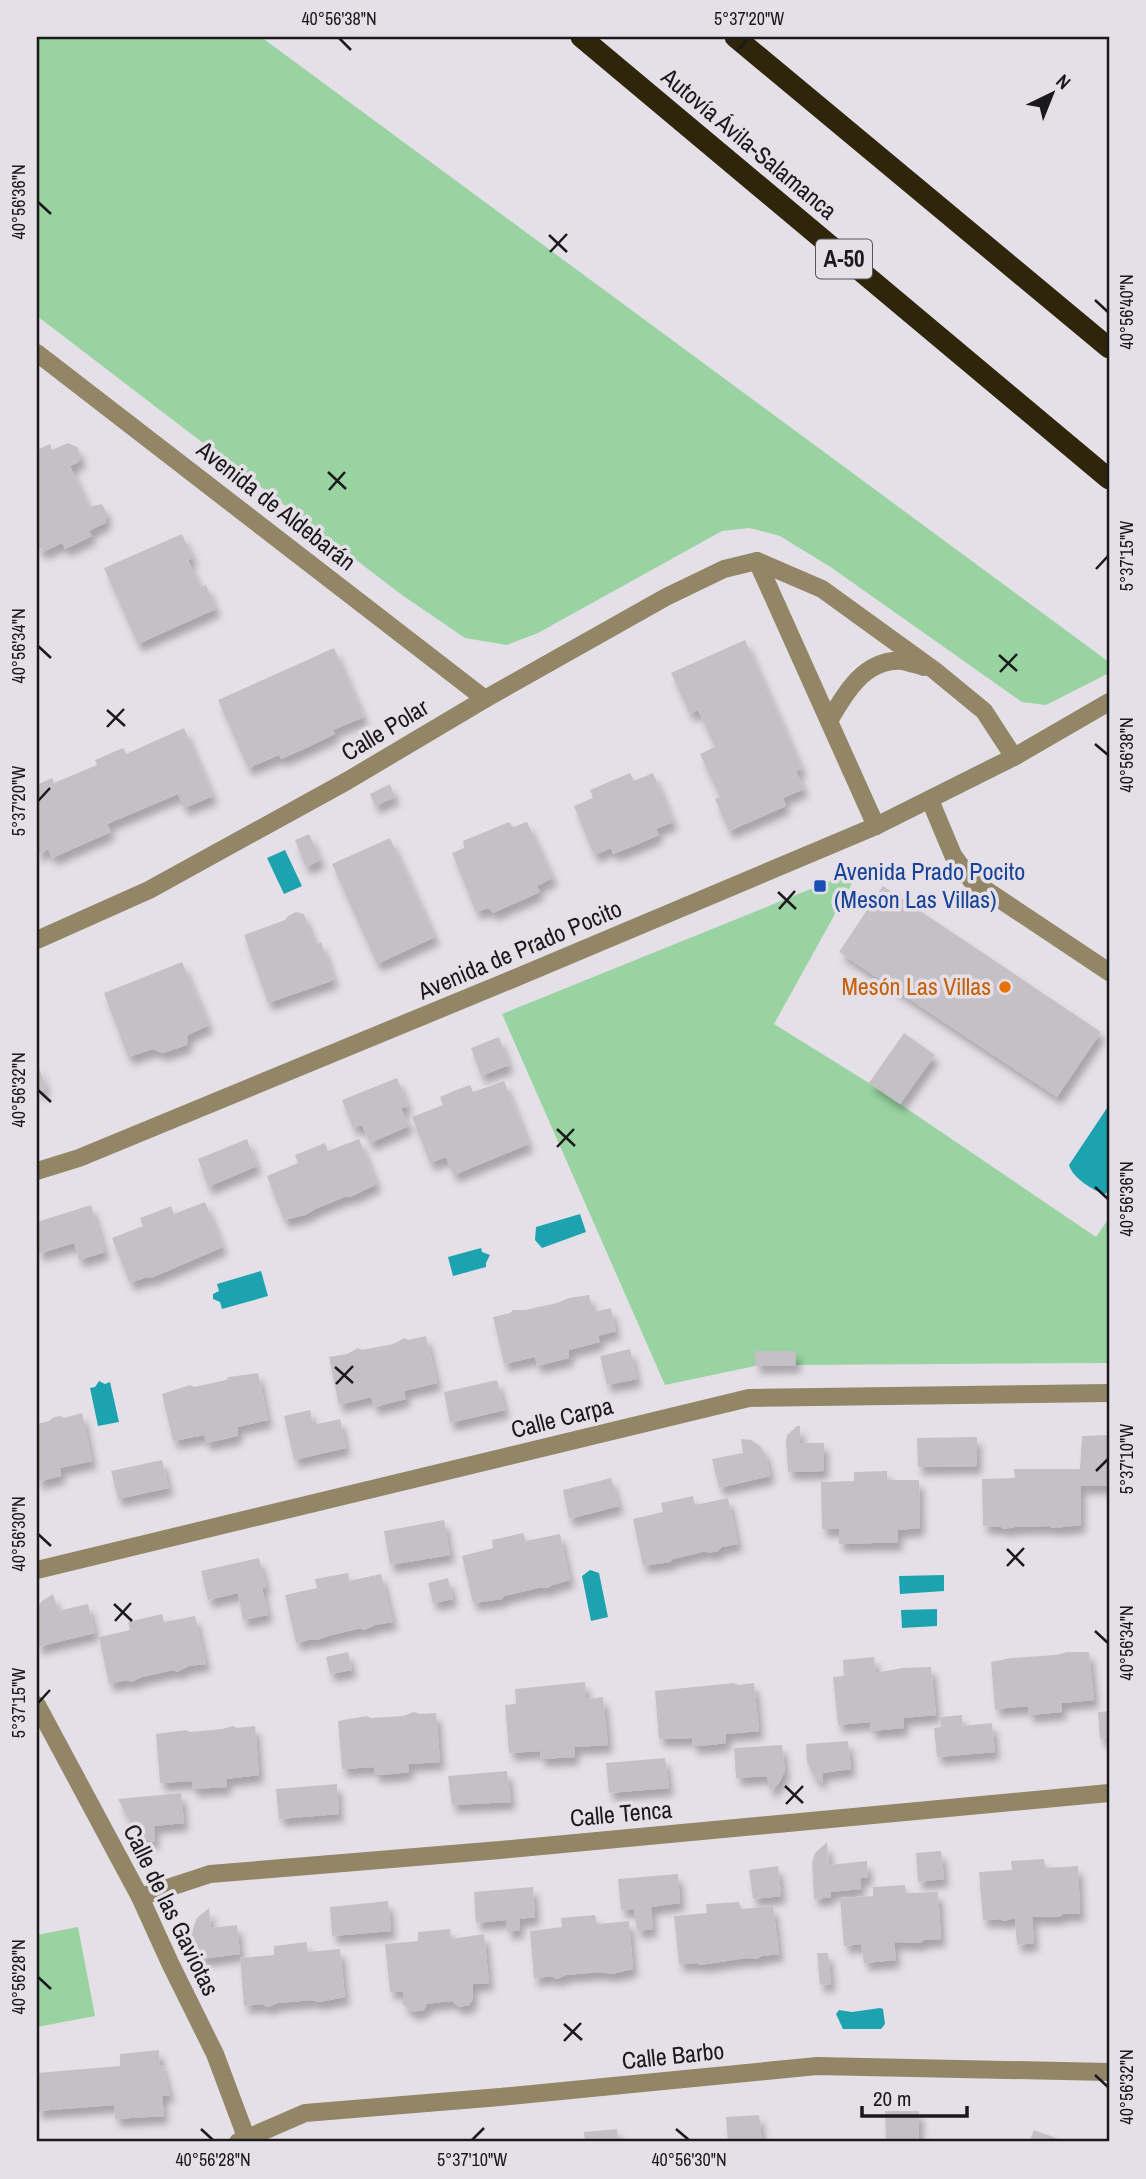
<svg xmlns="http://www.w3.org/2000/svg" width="1146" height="2179" viewBox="0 0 1146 2179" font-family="'Archivo Narrow',sans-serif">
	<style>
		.green { fill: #99d3a1 }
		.water { fill: #1da3b0 }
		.building { fill: #c4c0c6; filter: url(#shadow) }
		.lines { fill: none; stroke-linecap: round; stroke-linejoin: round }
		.minor { stroke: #928666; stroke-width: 18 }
		.highway { stroke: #2e250a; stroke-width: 21 }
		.ticks { fill: none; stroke: #1a191b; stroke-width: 2.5 }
		.transit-dot { fill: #1a4fb4; stroke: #e5e0e7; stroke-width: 2.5 }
		.food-dot { fill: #e8710a; stroke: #e5e0e7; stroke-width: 2.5 }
		.labels { text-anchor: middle; stroke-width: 7; stroke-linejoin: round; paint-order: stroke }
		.shield { fill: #e5e0e7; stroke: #575558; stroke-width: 2 }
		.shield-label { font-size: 23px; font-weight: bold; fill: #1a191b }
		.street-label { font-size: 24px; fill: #1a191b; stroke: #e5e0e7 }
		.transit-label { font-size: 24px; fill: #164399; stroke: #e5e0e7; text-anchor: start }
		.food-label { font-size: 24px; fill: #c56008; stroke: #e5e0e7; text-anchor: end }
		.neatline { fill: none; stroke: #1a191b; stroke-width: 2.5 }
		.ticks-label { font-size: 18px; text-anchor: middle; fill: #1a191b }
	</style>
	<defs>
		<filter id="shadow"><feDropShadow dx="4.5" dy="8" stdDeviation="3.5" flood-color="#0004"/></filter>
	</defs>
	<rect width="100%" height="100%" fill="#e5e0e7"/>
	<g class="green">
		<polygon points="37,37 261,37 1109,662 1109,673 1046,705 1022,702 832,568 780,536 749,528 722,531 538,633 507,645 465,638 402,595 37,316"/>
		<polygon points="860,869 774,1024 869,1083 1096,1237 1109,1218 1109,1363 796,1365 755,1352 755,1366 665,1385 502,1014"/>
		<polygon points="78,1927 95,2016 37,2027 37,1935"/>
	</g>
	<g class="water">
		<polygon points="285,850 302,886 284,894 267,858"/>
		<path d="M1109,1105V1191L1105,1194C1093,1191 1072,1177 1069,1165Z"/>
		<polygon points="580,1214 586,1232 542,1248 535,1240 536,1227"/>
		<polygon points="481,1248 482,1252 490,1255 486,1263 486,1267 453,1276 448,1257"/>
		<polygon points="261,1271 268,1296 222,1309 220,1302 213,1299 213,1294 219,1291 217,1284"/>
		<polygon points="99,1381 105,1384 110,1382 119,1422 98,1426 90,1388 95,1387"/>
		<polygon points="590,1570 599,1573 608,1617 591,1621 582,1576"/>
		<polygon points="944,1575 944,1591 900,1594 899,1576"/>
		<polygon points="937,1609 937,1626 902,1628 901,1610"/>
		<polygon points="880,2008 883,2009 885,2024 881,2029 843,2029 836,2014 839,2010 852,2012"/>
	</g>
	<g class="building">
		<polygon points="68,443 77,447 81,458 77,463 70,466 89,507 102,504 107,514 105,523 89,531 92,536 65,549 62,543 43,552 41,548 37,549 37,450 50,444 52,450"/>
		<polygon points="182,534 193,558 188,560 200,587 206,585 216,609 138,644 104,568"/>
		<polygon points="745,640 802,769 796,771 804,789 783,798 786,806 729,831 715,799 720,797 700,754 715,747 698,710 690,714 671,673"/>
		<polygon points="334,648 364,717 333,730 335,734 308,747 281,759 279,755 248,768 218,700"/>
		<polygon points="184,728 213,796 184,808 178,794 107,824 111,832 52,858 48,849 37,855 37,785 52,778 54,783 97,765 95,760 123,748 126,754"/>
		<polygon points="630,773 634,781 653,773 673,822 656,829 659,835 636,845 613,854 611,848 594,855 574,806 593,798 590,790"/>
		<polygon points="390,784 395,797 375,806 370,794"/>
		<polygon points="509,822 513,827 527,822 553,878 537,886 540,892 493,913 488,908 476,912 452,853 464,848 463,841"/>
		<polygon points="309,834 321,860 306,867 295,840"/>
		<polygon points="390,838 435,937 377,964 332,864"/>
		<polygon points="883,886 1101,1032 1057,1097 839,952"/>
		<polygon points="296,912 304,914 315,945 321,942 334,980 268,1003 244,935 285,920 288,916"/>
		<polygon points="182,962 209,1025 188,1035 187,1045 163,1053 153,1049 128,1057 104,993"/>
		<polygon points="904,1033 935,1055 900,1104 869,1083"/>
		<polygon points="499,1037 509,1065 481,1076 471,1048"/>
		<polygon points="37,1062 46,1088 37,1092"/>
		<polygon points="397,1078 408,1106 401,1108 409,1126 370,1143 362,1125 353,1128 342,1100"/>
		<polygon points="504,1081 529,1144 454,1175 446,1157 430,1163 412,1117 443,1105 440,1097 456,1090 470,1085 473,1092"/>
		<polygon points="247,1139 257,1166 208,1187 198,1159"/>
		<polygon points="359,1139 377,1184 350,1197 347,1196 315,1209 305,1215 284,1220 267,1176 298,1163 295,1155 325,1143 328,1151"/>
		<polygon points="205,1202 223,1247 151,1278 147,1277 130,1283 112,1238 143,1226 140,1218 156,1212 171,1206 174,1214"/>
		<polygon points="91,1205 105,1252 79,1260 74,1243 38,1254 37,1222"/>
		<polygon points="589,1295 593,1312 611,1308 616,1331 598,1336 600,1342 569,1350 569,1358 537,1366 535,1357 504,1364 493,1317 510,1313 513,1310 525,1310 557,1303 569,1298"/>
		<polygon points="426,1336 437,1383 404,1391 406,1399 374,1407 371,1397 339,1405 329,1357 347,1354 358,1348 362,1350 393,1344 405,1338 408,1340"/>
		<polygon points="630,1349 637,1379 607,1385 600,1356"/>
		<polygon points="755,1351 796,1351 796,1365 755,1366"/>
		<polygon points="258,1373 268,1420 237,1427 238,1436 206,1443 204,1435 173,1441 162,1394 190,1385 194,1387 226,1380 229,1377"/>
		<polygon points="497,1380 505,1410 450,1423 444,1392"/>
		<polygon points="310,1410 313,1425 340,1419 346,1448 294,1460 284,1416"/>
		<polygon points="82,1413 92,1461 60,1468 61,1476 37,1482 37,1424 49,1421 54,1417 61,1416 64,1418"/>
		<polygon points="797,1426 800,1426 800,1443 824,1443 824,1471 788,1472 786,1442 787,1435"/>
		<polygon points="1109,1435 1109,1486 1081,1486 1081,1525 1053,1528 1049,1526 1015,1527 1004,1529 1001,1527 983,1526 982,1479 1015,1478 1014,1469 1080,1469 1082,1436"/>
		<polygon points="977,1437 977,1466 918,1467 917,1438"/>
		<polygon points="741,1439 751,1440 760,1446 766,1455 770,1476 719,1488 712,1459 743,1453"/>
		<polygon points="162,1460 169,1488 118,1499 111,1471"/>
		<polygon points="887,1471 887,1480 919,1480 920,1528 898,1530 898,1543 873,1543 839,1544 839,1529 822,1529 821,1482 854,1481 854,1472"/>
		<polygon points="611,1478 619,1506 569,1519 563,1490"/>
		<polygon points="693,1496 695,1505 728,1498 738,1544 722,1547 718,1551 708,1553 706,1551 673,1559 670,1562 643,1566 633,1519 663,1512 661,1503"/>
		<polygon points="444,1520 450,1555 390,1565 384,1531"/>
		<polygon points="523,1533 526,1541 560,1534 570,1580 552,1585 548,1588 538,1588 504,1596 502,1599 473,1603 462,1556 493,1548 492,1540"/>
		<polygon points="259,1558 266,1587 262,1588 268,1615 243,1620 238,1593 208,1600 201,1571"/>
		<polygon points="348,1573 349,1581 381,1574 393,1622 375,1625 364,1630 361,1628 328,1636 317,1640 313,1639 296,1643 285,1595 317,1588 315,1579"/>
		<polygon points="448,1578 453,1599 433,1603 428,1583"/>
		<polygon points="53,1594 58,1611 88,1604 95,1633 37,1647 37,1608 42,1601"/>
		<polygon points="162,1614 164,1622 195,1616 206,1664 189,1666 177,1672 173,1670 142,1677 131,1682 127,1680 109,1684 99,1637 130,1630 128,1622"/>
		<polygon points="348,1652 352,1670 330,1674 326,1657"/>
		<polygon points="1067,1652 1089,1652 1094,1700 1061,1703 1062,1712 1029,1715 1028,1706 995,1709 991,1662 1011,1658 1056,1655"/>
		<polygon points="874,1657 876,1673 902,1668 931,1667 936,1715 903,1718 904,1728 871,1731 870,1722 838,1725 833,1677 844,1676 843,1660"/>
		<polygon points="585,1682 586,1699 603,1697 608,1745 574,1747 575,1757 541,1759 540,1751 509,1753 505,1705 516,1704 515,1689"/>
		<polygon points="734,1683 738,1685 754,1683 759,1731 726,1734 726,1743 710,1745 693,1746 692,1738 659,1739 655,1691"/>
		<polygon points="1109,1711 1109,1739 1100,1739 1098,1712"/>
		<polygon points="414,1712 420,1714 436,1713 440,1762 408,1764 409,1772 392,1774 375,1775 374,1767 342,1769 338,1721 367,1716 371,1718 403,1716"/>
		<polygon points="962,1715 962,1726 992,1723 995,1752 937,1757 934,1728 941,1727 940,1717"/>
		<polygon points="233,1726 237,1728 255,1726 259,1775 226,1779 227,1787 193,1789 192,1781 160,1783 156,1734 186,1730 190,1732 222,1729"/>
		<polygon points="848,1741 851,1769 822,1773 823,1783 814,1776 807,1762 806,1744"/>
		<polygon points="782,1745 785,1771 779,1783 770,1791 767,1776 736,1778 734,1748"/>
		<polygon points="665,1758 669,1788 609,1793 606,1763"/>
		<polygon points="507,1771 511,1802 452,1805 448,1776"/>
		<polygon points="337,1784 339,1814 279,1819 276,1789"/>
		<polygon points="181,1793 184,1823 154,1826 155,1842 140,1838 135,1832 118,1799"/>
		<polygon points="827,1842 829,1865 867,1861 868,1878 860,1878 861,1889 830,1892 831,1897 814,1899 812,1862 815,1853"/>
		<polygon points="941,1851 944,1879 918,1882 916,1853"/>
		<polygon points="1044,1859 1045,1868 1078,1866 1080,1914 1063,1914 1058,1917 1032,1917 1034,1943 1017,1945 1015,1918 1004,1921 1000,1919 983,1920 979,1872 1012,1870 1011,1861"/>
		<polygon points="778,1866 781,1896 753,1899 749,1870"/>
		<polygon points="678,1874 680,1903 651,1907 653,1929 637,1931 634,1909 621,1910 618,1879"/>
		<polygon points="905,1885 906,1893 938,1892 941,1939 924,1940 920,1943 894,1942 896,1960 864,1963 861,1944 844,1946 840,1898 873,1896 873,1887"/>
		<polygon points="533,1887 535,1917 519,1919 520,1930 507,1932 506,1920 476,1923 474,1892"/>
		<polygon points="388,1901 391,1931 332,1936 330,1907"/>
		<polygon points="739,1902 741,1909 773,1906 779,1954 762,1956 756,1959 746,1958 700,1965 697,1963 679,1964 674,1916 707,1913 706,1904"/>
		<polygon points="209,1908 211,1928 237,1925 240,1954 201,1959 190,1936 197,1918"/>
		<polygon points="595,1915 597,1924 629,1921 633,1969 611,1974 600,1972 566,1975 557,1979 551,1976 534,1979 530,1931 562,1927 561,1918"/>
		<polygon points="450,1929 451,1939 484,1934 489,1983 473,1984 473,1999 469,2005 459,2007 452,2001 441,2002 427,2004 424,2010 412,2012 403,2004 403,1991 390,1992 385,1944 418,1941 418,1932"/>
		<polygon points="307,1942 307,1952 340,1949 345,1997 319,2002 312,2000 278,2003 267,2007 263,2004 244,2006 240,1958 274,1955 274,1946"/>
		<polygon points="817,1953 828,1953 831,1984 820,1985"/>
		<polygon points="159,2050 160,2065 162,2065 170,2095 162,2096 164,2116 115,2119 114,2105 37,2111 37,2073 120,2066 120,2054"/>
		<polygon points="885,2111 919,2111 919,2142 886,2142"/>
		<polygon points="759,2115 762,2142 728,2142 726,2117"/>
		<polygon points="617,2129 618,2142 585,2142 584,2132"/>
		<polygon points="1034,2130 1056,2138 1065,2142 1029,2142"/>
	</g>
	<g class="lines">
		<g class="minor">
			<polyline points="37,353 485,699"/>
			<polyline points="757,561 876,826"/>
			<path d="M829,721C845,693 865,658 903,661C909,662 917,665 924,667"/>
			<polyline points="930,800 953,855 971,880 1109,972"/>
			<polyline points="37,940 149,890 347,781 485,699 666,597 724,569 757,561 822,589 934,670 984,711 1014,757"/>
			<polyline points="37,1171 79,1158 520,976 876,826 1014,757 1109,702"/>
			<polyline points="37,1570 749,1398 1109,1393"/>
			<polyline points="37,1705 140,1897 170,1963 215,2054 248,2142"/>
			<polyline points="140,1897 210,1874 500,1850 1109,1793"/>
			<polyline points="238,2142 305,2113 500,2097 817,2066 1109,2072"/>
		</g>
		<g class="highway">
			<polyline points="581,37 1109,479"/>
			<polyline points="735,37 1109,348"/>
		</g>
	</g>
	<path class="ticks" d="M339,38L351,50M737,51L749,38M38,202L51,214M549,235L567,252M550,252L567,234M1095,300L1108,312M328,472L346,489M329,490L345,472M1096,569L1108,556M38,646L51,658M999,655L1017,671M1000,672L1017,654M107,710L125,726M107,727L124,709M1095,744L1108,755M38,801L50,788M778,892L796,909M779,909L795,891M38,1090L51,1102M557,1129L575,1146M557,1147L574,1129M1095,1187L1108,1199M335,1367L353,1383M336,1384L353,1366M1096,1471L1108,1459M38,1534L51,1546M1007,1549L1024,1566M1007,1566L1024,1548M114,1604L132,1621M115,1621L131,1603M1095,1631L1108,1643M38,1703L50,1690M785,1786L803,1803M786,1804L803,1786M38,1977L51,1989M564,2024L582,2040M564,2041L581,2023M1095,2075L1108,2087M201,2129L213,2140M676,2129L689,2140M472,2140L484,2128"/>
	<rect class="transit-dot" x="813" y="879" width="14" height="14" rx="3.5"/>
	<circle class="food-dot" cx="1005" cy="987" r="7"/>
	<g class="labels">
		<rect class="shield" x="816" y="239.5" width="56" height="39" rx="5"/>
		<g class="shield-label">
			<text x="844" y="267">A-50</text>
		</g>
		<g class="street-label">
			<text transform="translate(749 144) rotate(40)" y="8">Autovía Ávila-Salamanca</text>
			<text transform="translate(276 506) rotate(38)" y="8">Avenida de Aldebarán</text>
			<text transform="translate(385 730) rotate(-31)" y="8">Calle Polar</text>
			<text transform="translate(520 950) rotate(-23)" y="8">Avenida de Prado Pocito</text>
			<text transform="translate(562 1418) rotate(-14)" y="8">Calle Carpa</text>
			<text transform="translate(621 1814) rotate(-5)" y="8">Calle Tenca</text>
			<text transform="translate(171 1910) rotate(64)" y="8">Calle de las Gaviotas</text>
			<text transform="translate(673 2056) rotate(-6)" y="8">Calle Barbo</text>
		</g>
		<g class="transit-label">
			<text x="834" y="880">Avenida Prado Pocito<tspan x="834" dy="28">(Meson Las Villas)</tspan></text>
		</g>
		<g class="food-label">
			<text x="991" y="995">Mesón Las Villas</text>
		</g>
	</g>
	<rect width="1146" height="2179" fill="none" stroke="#e5e0e7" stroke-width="77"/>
	<g transform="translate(1052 94) rotate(43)" stroke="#e5e0e7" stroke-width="5" paint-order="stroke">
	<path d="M0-5L12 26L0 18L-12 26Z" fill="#1a191b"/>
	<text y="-10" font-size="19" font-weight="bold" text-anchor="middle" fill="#1a191b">N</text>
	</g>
	<path d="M862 2106v10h105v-10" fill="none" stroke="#1a191b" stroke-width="3.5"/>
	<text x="873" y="2106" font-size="21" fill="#1a191b" stroke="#e5e0e7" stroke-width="5" paint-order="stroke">20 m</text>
	<rect x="38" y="38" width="1070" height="2102" class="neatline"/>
	<g class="ticks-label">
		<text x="339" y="25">40°56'38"N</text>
		<text x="749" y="25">5°37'20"W</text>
		<text transform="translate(19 202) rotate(-90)" y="6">40°56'36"N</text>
		<text transform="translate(1127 312) rotate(-90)" y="6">40°56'40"N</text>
		<text transform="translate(1127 556) rotate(-90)" y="6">5°37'15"W</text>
		<text transform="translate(19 646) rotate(-90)" y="6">40°56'34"N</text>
		<text transform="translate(1127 755) rotate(-90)" y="6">40°56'38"N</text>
		<text transform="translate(19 801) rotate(-90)" y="6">5°37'20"W</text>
		<text transform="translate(19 1090) rotate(-90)" y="6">40°56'32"N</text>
		<text transform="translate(1127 1199) rotate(-90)" y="6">40°56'36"N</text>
		<text transform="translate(1127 1459) rotate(-90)" y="6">5°37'10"W</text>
		<text transform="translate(19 1534) rotate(-90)" y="6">40°56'30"N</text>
		<text transform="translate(1127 1643) rotate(-90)" y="6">40°56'34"N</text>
		<text transform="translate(19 1703) rotate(-90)" y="6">5°37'15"W</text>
		<text transform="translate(19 1977) rotate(-90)" y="6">40°56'28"N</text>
		<text transform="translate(1127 2087) rotate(-90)" y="6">40°56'32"N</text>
		<text x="213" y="2166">40°56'28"N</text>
		<text x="472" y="2166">5°37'10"W</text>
		<text x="689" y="2166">40°56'30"N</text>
	</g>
</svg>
